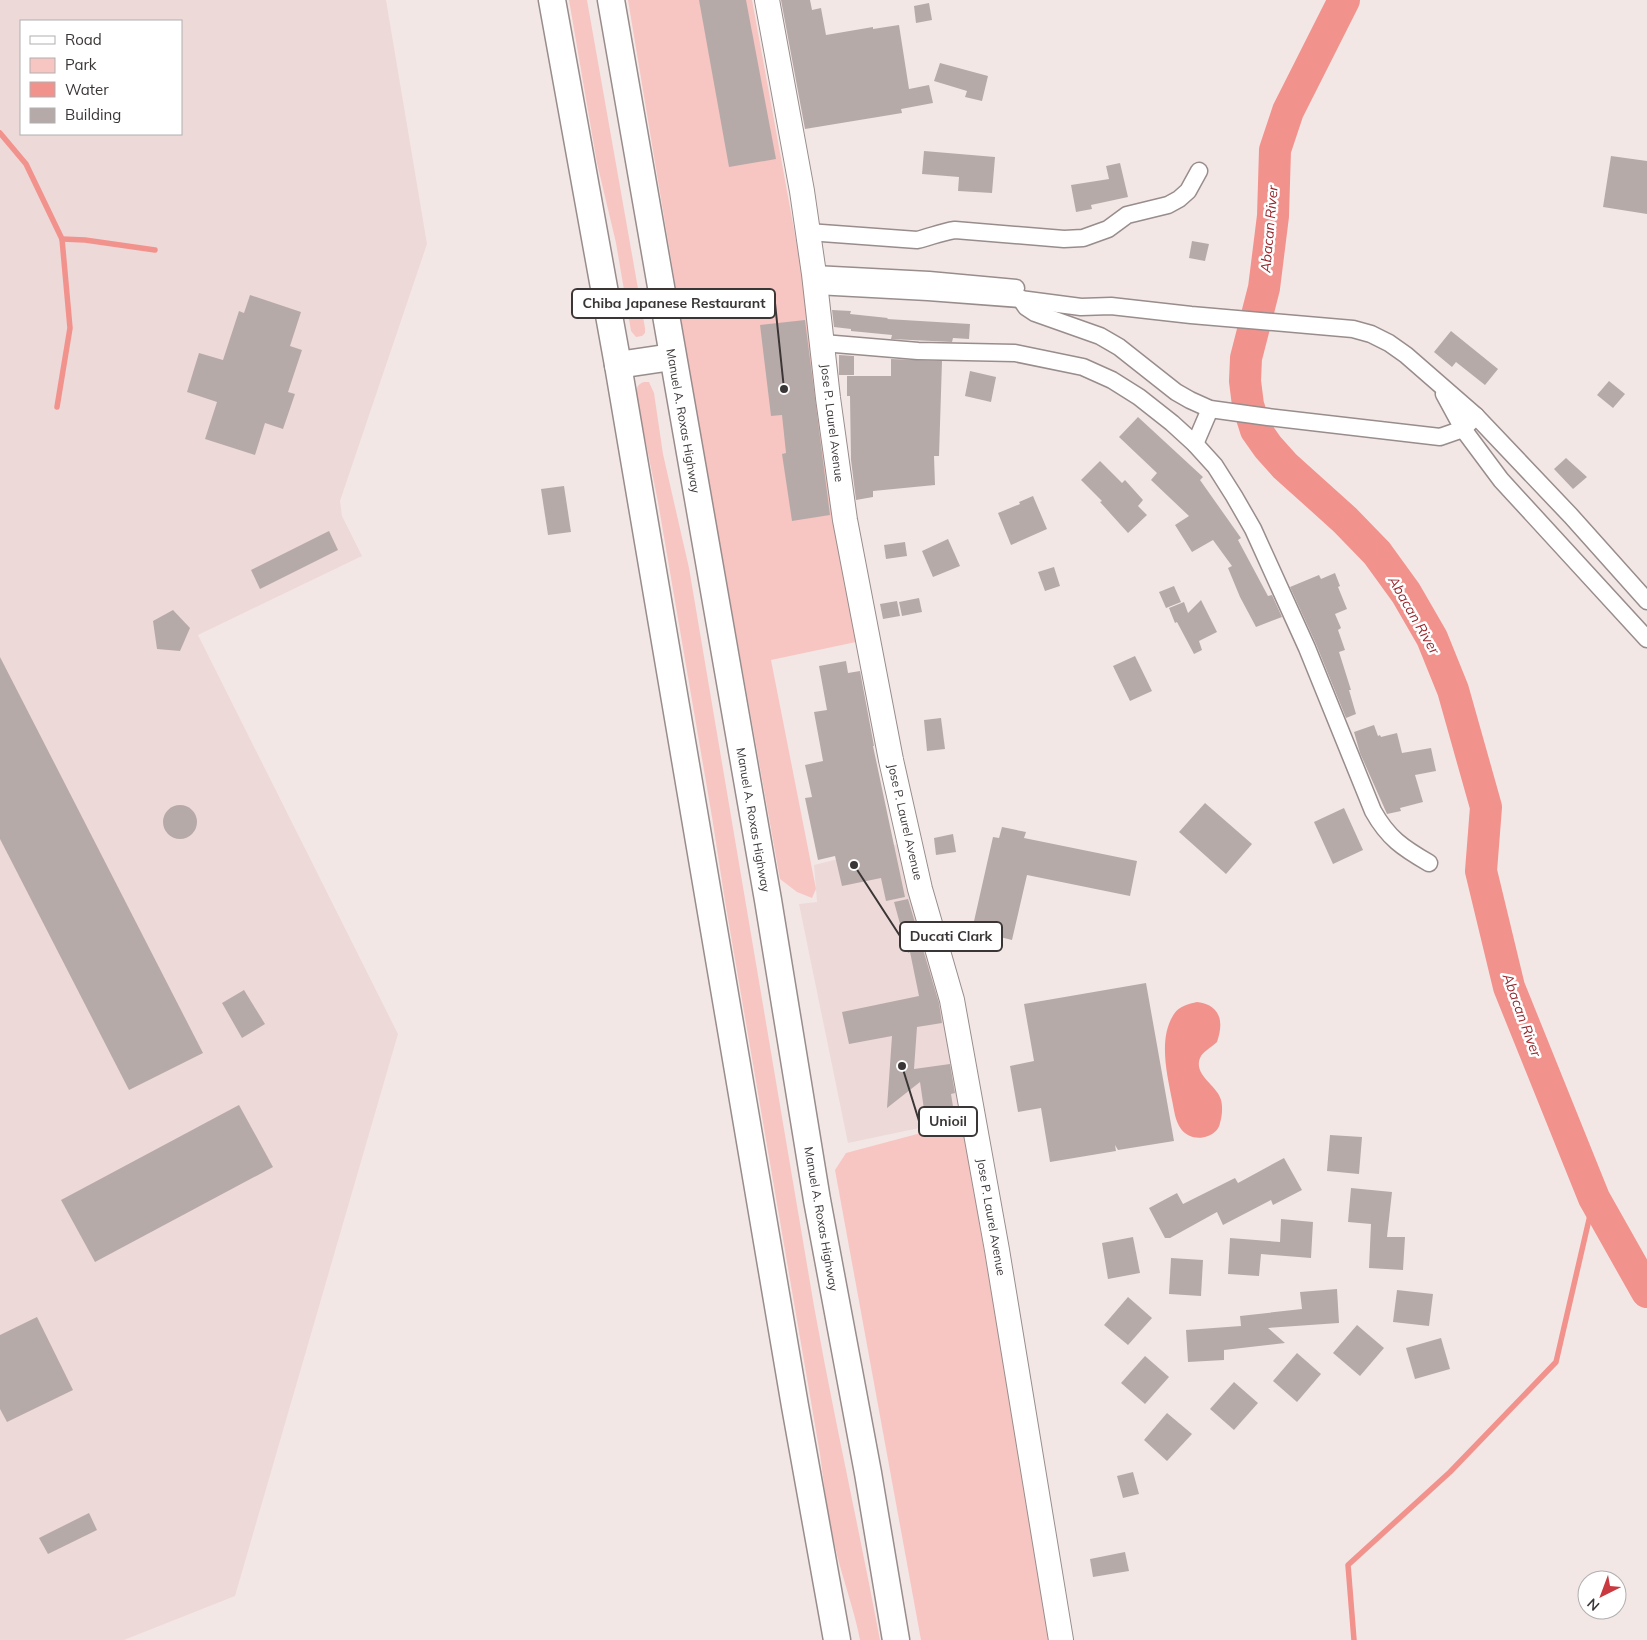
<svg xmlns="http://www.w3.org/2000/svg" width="1647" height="1640" viewBox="0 0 1647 1640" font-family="Mulish,sans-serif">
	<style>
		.built { fill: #edd9d8; fill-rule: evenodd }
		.green { fill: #f7c6c2 }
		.water { fill: #f2928d }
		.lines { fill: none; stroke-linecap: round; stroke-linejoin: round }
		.stream { stroke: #f2928d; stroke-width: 5.5 }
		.river { stroke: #f2928d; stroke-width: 32 }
		.building { fill: #b6aaa9 }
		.street-casing { stroke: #988d8c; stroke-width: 19 }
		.secondary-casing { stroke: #988d8c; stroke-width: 26 }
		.primary-casing { stroke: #988d8c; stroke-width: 29 }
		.street { stroke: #fff; stroke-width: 16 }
		.secondary { stroke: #fff; stroke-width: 24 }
		.primary { stroke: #fff; stroke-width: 26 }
		.labels { text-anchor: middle; stroke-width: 5; stroke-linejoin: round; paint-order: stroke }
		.street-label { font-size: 12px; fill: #3b3636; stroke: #fff }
		.water-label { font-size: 14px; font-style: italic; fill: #97272c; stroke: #fff }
		.leader { fill: none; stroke: #3b3636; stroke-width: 2 }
		.callout-dot { fill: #3b3636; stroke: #fff; stroke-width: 2 }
		.callout { fill: #fff; stroke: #3b3636; stroke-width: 2 }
		.callout-label { font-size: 14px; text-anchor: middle; font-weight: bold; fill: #3b3636 }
	</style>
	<rect width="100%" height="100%" fill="#f3e7e6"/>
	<g class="built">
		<path d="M0,0H386L427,244L340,501L342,516L362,556L198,635L398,1034L235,1596L124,1640H0ZM21,21H181V134H21Z"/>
		<polygon points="898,844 936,972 962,1119 848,1143 799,904 817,902 814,865"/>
	</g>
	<g class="green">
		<polygon points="569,0 587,0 645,328 645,333 642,336 636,337 631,331 616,243 597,163"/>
		<polygon points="628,0 752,0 809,311 856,642 771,660 816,889 812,898 797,892 780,879 699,427"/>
		<path d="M644,382H649L654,393L663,454L689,568L814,1306C834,1418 859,1528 880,1640H860C854,1608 842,1578 835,1546C828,1516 824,1485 820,1454L725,901L712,817L658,502L636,394C637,388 637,384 644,382Z"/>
		<polygon points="962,1122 1051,1640 921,1640 835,1170 846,1153"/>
	</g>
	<path class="water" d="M1197,1002C1221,1005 1224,1022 1217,1042C1211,1048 1203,1051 1200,1058C1193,1075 1218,1086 1221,1100C1223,1107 1222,1116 1220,1123C1219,1129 1214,1134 1208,1136C1198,1140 1187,1137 1181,1129C1175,1121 1174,1109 1172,1100C1167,1074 1158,1038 1174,1014C1179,1006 1189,1004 1197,1002Z"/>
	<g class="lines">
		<g class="stream">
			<polyline points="0,133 26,164 62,239 70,328 57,407"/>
			<polyline points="62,239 85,240 155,250"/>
			<polyline points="1354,1640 1348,1565 1450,1472 1556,1362 1594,1198"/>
		</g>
		<polyline class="river" points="1344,0 1288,111 1275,150 1273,216 1264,288 1246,358 1245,381 1248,405 1256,430 1268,447 1285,466 1345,520 1377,553 1406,593 1432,638 1453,690 1486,807 1481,871 1509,987 1594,1198 1647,1292"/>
	</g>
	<g class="building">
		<polygon points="699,0 746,0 776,159 729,167"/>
		<polygon points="781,0 810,0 812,10 821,8 826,35 873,27 873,29 899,25 909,89 929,85 933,103 901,109 902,113 805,129"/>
		<polygon points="929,3 932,20 916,23 914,6"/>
		<polygon points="940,63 988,76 982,101 965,97 967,91 934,81"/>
		<polygon points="924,151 995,157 992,193 958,191 959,177 922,174"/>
		<polygon points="1611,156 1647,161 1647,214 1603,207"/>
		<polygon points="1120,163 1128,197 1091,205 1092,209 1076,212 1071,185 1109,179 1106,166"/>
		<polygon points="1192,241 1209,244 1205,261 1189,258"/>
		<polygon points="250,295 301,312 290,346 302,350 288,392 295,394 283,429 265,423 255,455 205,439 217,402 187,392 199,353 223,360 239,311 244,313"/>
		<polygon points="832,310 851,311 850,314 888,318 887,319 970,324 969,339 953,338 952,342 891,339 892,335 851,331 851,329 834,327"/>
		<polygon points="805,320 830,515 792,521 782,454 786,453 782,415 771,416 760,325"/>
		<polygon points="1451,331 1498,369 1485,385 1456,362 1452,367 1434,352"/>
		<polygon points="839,355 854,356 854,375 839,375"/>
		<polygon points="891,359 942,361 939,456 934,456 935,485 873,491 873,497 856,500 851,460 850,396 847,396 847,376 891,376"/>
		<polygon points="970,371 996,377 991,402 965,396"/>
		<polygon points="1609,381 1625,394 1613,408 1597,395"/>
		<polygon points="1138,417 1203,477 1200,480 1241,538 1238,540 1268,596 1272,595 1282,617 1256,627 1240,597 1228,568 1232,566 1213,540 1192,552 1175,525 1189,516 1151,480 1157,473 1119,437"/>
		<polygon points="1566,458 1587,477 1573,489 1554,469"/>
		<polygon points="1100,461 1122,483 1125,480 1143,500 1138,506 1147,515 1128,533 1100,502 1102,501 1081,480"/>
		<polygon points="564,486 571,532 548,535 541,489"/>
		<polygon points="1033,496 1047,529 1011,545 998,513 1020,504 1019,502"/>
		<polygon points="329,531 338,550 260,589 251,570"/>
		<polygon points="948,539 960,566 933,577 922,551"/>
		<polygon points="905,542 907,556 886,559 884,545"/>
		<polygon points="1054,567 1060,586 1045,591 1038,572"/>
		<polygon points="1335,573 1340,586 1338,587 1347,609 1335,614 1341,628 1338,630 1345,650 1339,652 1351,690 1349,690 1356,714 1346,718 1316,644 1290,587 1319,575 1321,579"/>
		<polygon points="1174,586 1181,602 1166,608 1159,592"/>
		<polygon points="919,598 922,612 902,616 899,602"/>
		<polygon points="1201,600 1217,632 1199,641 1202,650 1194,654 1177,622 1175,623 1169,608 1184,602 1188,613"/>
		<polygon points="897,601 900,616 883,619 880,604"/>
		<polygon points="173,610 190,628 180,651 157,649 153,621"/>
		<polygon points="1135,656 1152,691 1130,701 1113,666"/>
		<polygon points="0,657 203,1053 129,1090 0,839"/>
		<polygon points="846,661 848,673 860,671 874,746 873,746 905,897 886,901 881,878 842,886 835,856 818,860 805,798 812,797 805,765 823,761 814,712 827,710 819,666"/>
		<polygon points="941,718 945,749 927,751 924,720"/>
		<polygon points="1374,725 1378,736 1380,735 1381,737 1397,733 1402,753 1431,748 1436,771 1415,775 1423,802 1400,808 1401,811 1387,814 1360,753 1354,732"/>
		<polygon points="1205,803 1252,844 1226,874 1179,832"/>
		<circle cx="180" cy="822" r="17"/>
		<polygon points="1344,808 1363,850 1333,864 1314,822"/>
		<polygon points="1002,827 1026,832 1024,838 1137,861 1130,896 1027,875 1012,940 972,930 993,837 999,838"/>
		<polygon points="953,834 956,852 936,855 934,838"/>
		<polygon points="908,899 939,1003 942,1023 917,1027 914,1069 950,1064 955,1093 951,1094 955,1119 926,1123 920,1082 887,1108 892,1036 849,1044 842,1012 919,996 910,952 908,953 894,902"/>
		<polygon points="1146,983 1174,1141 1118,1150 1115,1145 1116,1151 1050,1162 1041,1108 1018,1112 1010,1066 1034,1061 1024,1004"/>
		<polygon points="244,990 265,1024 242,1038 222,1003"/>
		<polygon points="239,1105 273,1167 95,1262 61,1200"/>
		<polygon points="1330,1135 1362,1137 1359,1174 1327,1171"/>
		<polygon points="1284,1158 1302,1190 1273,1205 1271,1200 1223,1225 1217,1212 1170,1238 1165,1238 1149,1208 1177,1193 1183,1204 1235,1178 1238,1183"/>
		<polygon points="1351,1188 1392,1192 1387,1237 1405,1237 1403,1270 1369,1268 1371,1224 1348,1222"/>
		<polygon points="1281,1219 1313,1222 1311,1258 1261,1254 1259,1276 1228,1274 1230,1238 1280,1242"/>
		<polygon points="1133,1237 1140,1273 1108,1279 1102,1243"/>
		<polygon points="1171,1258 1203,1260 1201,1296 1169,1294"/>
		<polygon points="1337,1289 1339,1323 1268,1328 1285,1343 1224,1350 1224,1360 1188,1362 1186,1330 1241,1326 1240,1316 1302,1309 1300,1292"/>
		<polygon points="1397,1290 1433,1294 1429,1326 1393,1322"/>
		<polygon points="1128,1297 1152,1318 1128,1345 1104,1325"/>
		<polygon points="37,1317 73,1390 7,1422 0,1409 0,1335"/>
		<polygon points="1357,1325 1384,1348 1360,1376 1333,1353"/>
		<polygon points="1441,1338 1450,1369 1415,1379 1406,1348"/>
		<polygon points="1297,1353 1321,1374 1297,1402 1273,1381"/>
		<polygon points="1145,1356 1169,1377 1145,1404 1121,1383"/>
		<polygon points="1234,1382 1258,1403 1234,1430 1210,1409"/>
		<polygon points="1167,1413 1192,1434 1167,1461 1144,1440"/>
		<polygon points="1133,1472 1139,1494 1123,1498 1117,1476"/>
		<polygon points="89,1513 97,1530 48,1554 39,1538"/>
		<polygon points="1125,1552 1129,1571 1093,1577 1090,1559"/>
	</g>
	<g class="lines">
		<defs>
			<g id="street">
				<path d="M808,232L917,240C930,237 941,232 955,230L1064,239L1083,238L1108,229L1127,215L1168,205L1179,199L1188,191L1199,171"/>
				<polyline points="814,274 929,280 1016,288"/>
				<polyline points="816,286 928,292 1020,299 1081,307 1111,306 1191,315 1353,329 1371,334 1389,343 1406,355 1476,416 1571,516 1647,601"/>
				<polyline points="1020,298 1026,307 1035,313 1100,336 1119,347 1176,392 1190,400 1210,409 1268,417 1440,437 1463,429 1476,416"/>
				<path d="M823,343L918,351L1015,353L1083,367L1112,380L1139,397L1172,423L1195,444L1215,466L1234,496L1253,529L1307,648L1373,811C1388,838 1403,848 1429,863"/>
				<polyline points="1444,394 1463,429 1501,480 1647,639"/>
				<polyline points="1195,444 1210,409"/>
			</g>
			<polyline id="secondary" points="767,0 802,191 814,274 828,398 845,520 891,760 920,889 952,1000 997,1250 1061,1640"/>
			<g id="primary">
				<polyline points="552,0 618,365 795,1406 837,1640"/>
				<polyline points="611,0 768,900 817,1200 868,1473 896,1640"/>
				<polyline points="618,365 672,357"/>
			</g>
		</defs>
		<use href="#street" class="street-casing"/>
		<use href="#secondary" class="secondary-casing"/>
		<use href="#primary" class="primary-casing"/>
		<use href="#street" class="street"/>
		<use href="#secondary" class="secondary"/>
		<use href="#primary" class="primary"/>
	</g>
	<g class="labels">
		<g class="street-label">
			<text transform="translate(683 421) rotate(80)" y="4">Manuel A. Roxas Highway</text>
			<text transform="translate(832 423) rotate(83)" y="4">Jose P. Laurel Avenue</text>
			<text transform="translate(753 820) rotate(80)" y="4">Manuel A. Roxas Highway</text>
			<text transform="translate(905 822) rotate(77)" y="4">Jose P. Laurel Avenue</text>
			<text transform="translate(991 1217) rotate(80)" y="4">Jose P. Laurel Avenue</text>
			<text transform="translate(821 1219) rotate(80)" y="4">Manuel A. Roxas Highway</text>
		</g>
		<g class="water-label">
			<text transform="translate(1269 229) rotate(-85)" y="5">Abacan River</text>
			<text transform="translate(1414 615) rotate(60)" y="5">Abacan River</text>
			<text transform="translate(1522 1015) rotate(70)" y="5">Abacan River</text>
		</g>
	</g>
	<path class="leader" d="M784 389L775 303M854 865L900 936M902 1066L919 1121"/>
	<g class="callout-dot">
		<circle cx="784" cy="389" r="5"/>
		<circle cx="854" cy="865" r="5"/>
		<circle cx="902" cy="1066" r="5"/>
	</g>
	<g class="callout">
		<rect x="572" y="289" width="203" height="29" rx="5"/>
		<rect x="900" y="922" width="102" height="29" rx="5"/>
		<rect x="919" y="1107" width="58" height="29" rx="5"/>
	</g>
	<g class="callout-label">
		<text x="674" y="308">Chiba Japanese Restaurant</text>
		<text x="951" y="941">Ducati Clark</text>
		<text x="948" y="1126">Unioil</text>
	</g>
	<rect x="20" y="20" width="162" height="115" fill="#ffffff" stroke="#b1afaf"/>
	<rect x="30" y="36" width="25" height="8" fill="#ffffff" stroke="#b1afaf"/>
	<text x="65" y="45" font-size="15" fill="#3b3636">Road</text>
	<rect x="30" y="58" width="25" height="15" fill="#f7c6c2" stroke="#b1afaf"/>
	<text x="65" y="70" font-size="15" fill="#3b3636">Park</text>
	<rect x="30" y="82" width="25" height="15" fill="#f2928d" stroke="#b1afaf"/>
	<text x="65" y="95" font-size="15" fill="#3b3636">Water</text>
	<rect x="30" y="108" width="25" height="15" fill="#b6aaa9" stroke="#b1afaf"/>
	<text x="65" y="120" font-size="15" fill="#3b3636">Building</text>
	<g transform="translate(1602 1595) rotate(222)"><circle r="24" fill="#ffffff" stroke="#b1afaf"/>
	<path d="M0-4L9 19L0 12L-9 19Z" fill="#c9393f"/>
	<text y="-8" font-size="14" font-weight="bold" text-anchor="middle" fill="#3b3636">N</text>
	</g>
</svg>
